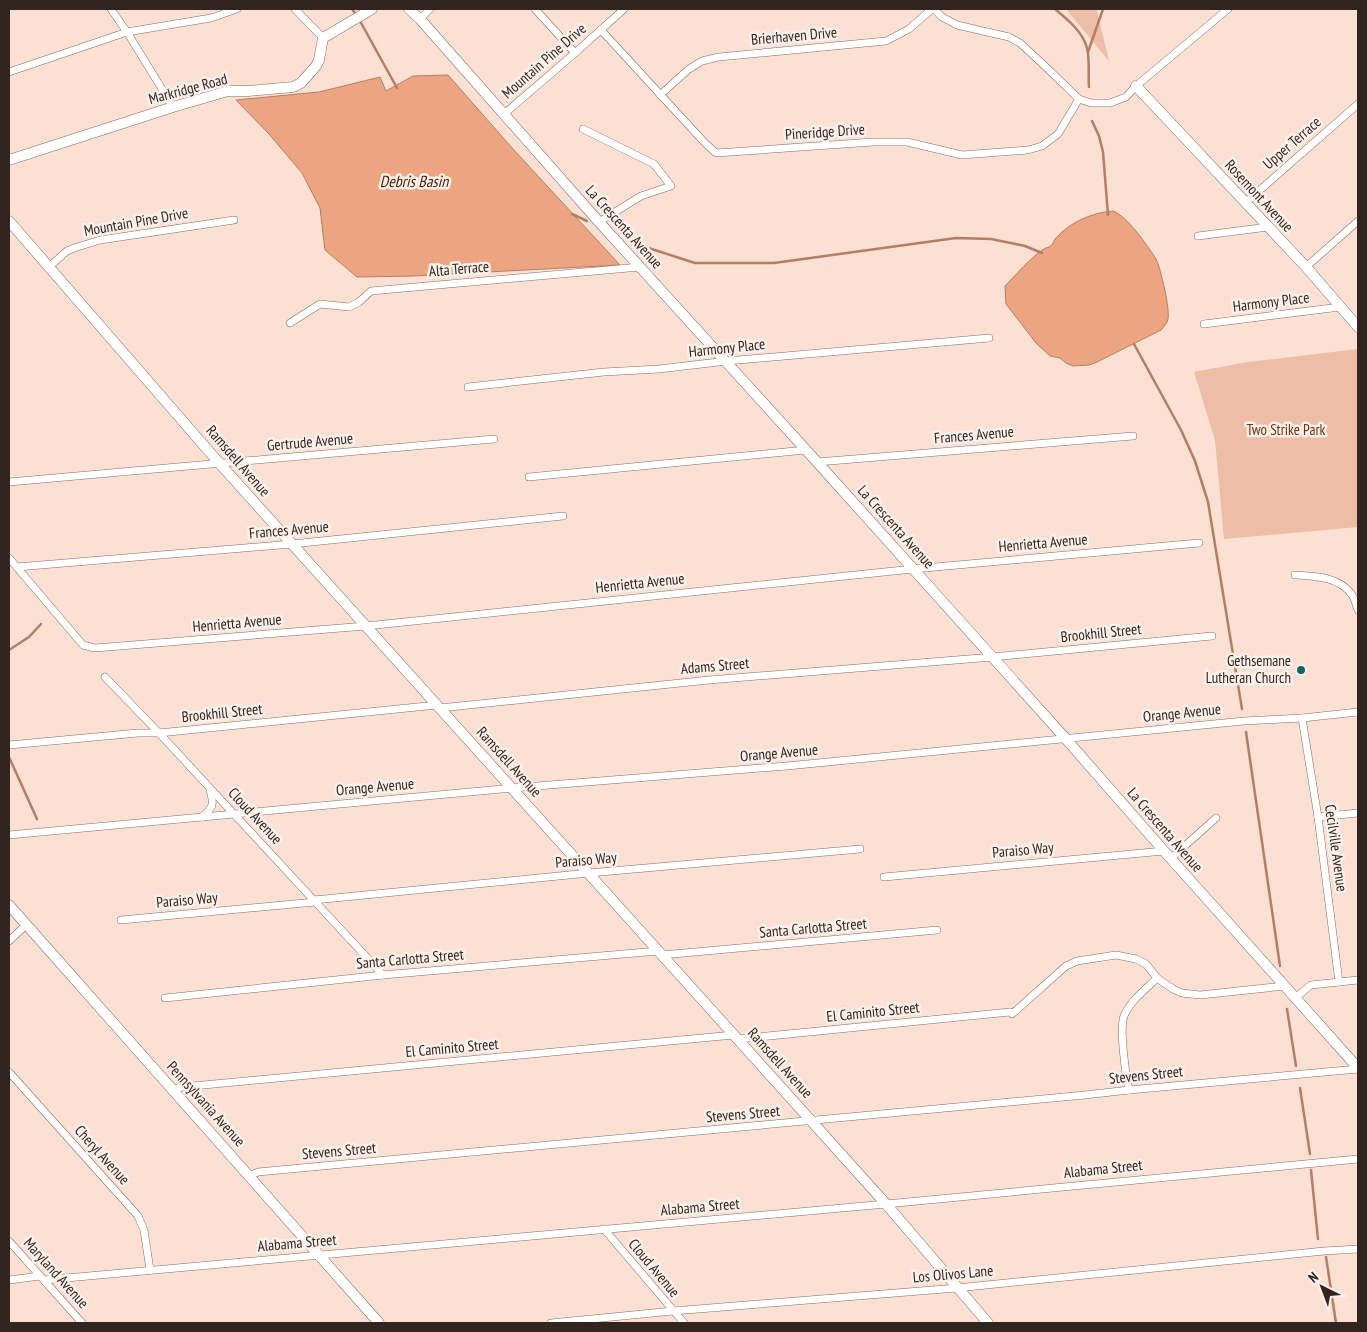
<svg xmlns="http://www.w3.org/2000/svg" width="1367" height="1332" viewBox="0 0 1367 1332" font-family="'PT Sans Narrow',sans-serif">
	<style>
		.green { fill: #eebda6 }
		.water { fill: #eda481; stroke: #b57e64 }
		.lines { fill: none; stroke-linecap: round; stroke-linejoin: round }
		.stream { stroke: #b57e64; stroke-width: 2.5 }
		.street-casing { stroke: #896b5d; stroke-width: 8 }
		.secondary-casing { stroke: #896b5d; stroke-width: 11 }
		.street { stroke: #fff; stroke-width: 7 }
		.secondary { stroke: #fff; stroke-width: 10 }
		.poi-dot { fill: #106263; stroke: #fef0ea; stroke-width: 2 }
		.labels { text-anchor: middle; stroke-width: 5; stroke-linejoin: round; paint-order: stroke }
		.street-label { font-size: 15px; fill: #322520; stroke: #fef0ea }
		.park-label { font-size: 15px; fill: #702f07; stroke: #fef0ea }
		.poi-label { font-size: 15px; fill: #322520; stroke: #fef0ea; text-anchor: end }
		.water-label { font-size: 16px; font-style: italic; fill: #481c02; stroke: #fef0ea }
	</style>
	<rect width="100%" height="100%" fill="#fbe0d3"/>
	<g class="green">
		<polygon points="1066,9 1098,9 1097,11 1109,61"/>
		<polygon points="1358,349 1358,527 1224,539 1215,440 1194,372 1248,362"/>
	</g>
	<g class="water">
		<polygon points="448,75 513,149 620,265 413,276 357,277 325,250 320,208 302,173 269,134 236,100 319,92 380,77 386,91 413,76"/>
		<path d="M1113,211C1128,217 1147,245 1156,259C1161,269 1170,309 1168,319C1167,324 1164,326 1161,330L1097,362L1089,365L1073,366L1066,363L1060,358L1050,356L1036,343L1006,304L1005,286C1016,275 1031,257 1044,249C1047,247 1048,248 1051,246C1053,244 1054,241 1055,239C1070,222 1091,213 1113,211Z"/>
	</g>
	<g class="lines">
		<g class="stream">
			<polyline points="352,9 357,16"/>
			<path d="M1055,9C1067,19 1083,32 1087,48C1090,60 1088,75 1089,87"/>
			<polyline points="360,21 397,88"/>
			<polyline points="1088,52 1103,9"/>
			<polyline points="1092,121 1099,136 1103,152 1108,215"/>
			<polyline points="572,214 587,221"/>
			<polyline points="633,243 695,263 774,263 956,238 991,239 1025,246 1042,253"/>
			<polyline points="1134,344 1181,430 1195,461 1208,502 1242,709"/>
			<polyline points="9,650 29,637 41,624"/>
			<polyline points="1246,732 1280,966"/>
			<polyline points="9,757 37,819"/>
			<polyline points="1287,1009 1296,1066"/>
			<polyline points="1300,1088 1310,1154"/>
			<polyline points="1311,1170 1318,1239"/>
			<polyline points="1326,1257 1336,1323"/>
		</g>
		<defs>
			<g id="street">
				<polyline points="111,9 127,32 173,107"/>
				<polyline points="295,9 323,38"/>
				<polyline points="535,9 575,53"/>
				<polyline points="934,9 942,17 957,25 1009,37 1020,43 1048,69 1079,99 1091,103 1110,103 1126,97 1136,86 1228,9"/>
				<polyline points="420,19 430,9"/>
				<polyline points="601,30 704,142 716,153 873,142 907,142 962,155 1028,150 1042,146 1058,134 1079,99"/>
				<polyline points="9,72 127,32 211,18 237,9"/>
				<polyline points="660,95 689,69 702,61 719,57 886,41 909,29 932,9"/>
				<polyline points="504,114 575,53 624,9"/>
				<polyline points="583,129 654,164 671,186 641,196 599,222"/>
				<polyline points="1245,203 1358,104"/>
				<polyline points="1198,236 1268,227"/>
				<polyline points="49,267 67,251 74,248 100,240 234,220"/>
				<polyline points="1306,267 1358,221"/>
				<polyline points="290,323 320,304 349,307 359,302 371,291 640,267"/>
				<polyline points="1204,324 1340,307"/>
				<polyline points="468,387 604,372 659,369 727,361 989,338"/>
				<polyline points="817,462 1133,436"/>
				<polyline points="529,477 806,450"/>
				<polyline points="9,482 494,439"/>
				<polyline points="9,558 83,645 95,648 366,626 913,569 1199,543"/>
				<polyline points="17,567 292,544 563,516"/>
				<path d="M1295,575C1315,576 1340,577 1352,595C1355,599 1356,605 1358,610"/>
				<polyline points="105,677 159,733 383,975"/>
				<polyline points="440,708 709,680 993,657 1212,636"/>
				<polyline points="1302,718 1318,817 1339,982"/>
				<polyline points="9,745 138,733 159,733 437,705"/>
				<path d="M202,817C214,807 214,804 210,790"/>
				<polyline points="1318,817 1358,813"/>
				<polyline points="9,835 512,788 787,766 1244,721 1302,718 1358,712"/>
				<polyline points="1170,859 1216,818"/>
				<polyline points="884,877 1164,851"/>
				<polyline points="314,900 589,873 860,849"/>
				<polyline points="121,920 315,902"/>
				<polyline points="9,941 26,925"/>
				<polyline points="662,955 937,930"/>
				<polyline points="165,998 383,975 658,951"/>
				<polyline points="1295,998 1311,985 1358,980"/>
				<polyline points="1012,1014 1066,966 1077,961 1116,955 1136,959 1146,964 1157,978 1173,989 1182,993 1200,995 1285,986"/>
				<polyline points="738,1039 1010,1012"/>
				<polyline points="9,1072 138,1216 144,1230 150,1270"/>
				<polyline points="173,1089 182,1087 734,1035"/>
				<path d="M1129,1090C1126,1076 1119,1029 1124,1016C1130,1001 1146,989 1157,978"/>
				<polyline points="249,1176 258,1172 1085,1095 1129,1090 1358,1069"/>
				<polyline points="604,1229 684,1323"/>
				<polyline points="9,1241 82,1323"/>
				<polyline points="9,1280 40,1276"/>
				<polyline points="44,1280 886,1204 1358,1159"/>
				<polyline points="551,1323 673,1311 957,1288 1324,1251 1358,1249"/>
			</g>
			<g id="secondary">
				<polyline points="409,9 420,19 599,222 817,462 1066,739 1164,851 1358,1068"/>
				<polyline points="1136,86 1306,267 1358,327"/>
				<polyline points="9,160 173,107 228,91 248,91 293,87 301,83 316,66 319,60 323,38 372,9"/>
				<polyline points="9,221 220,464 886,1204 988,1323"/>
				<polyline points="9,905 379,1323"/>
			</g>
		</defs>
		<use href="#street" class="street-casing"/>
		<use href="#secondary" class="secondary-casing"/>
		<use href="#street" class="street"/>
		<use href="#secondary" class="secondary"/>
	</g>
	<circle class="poi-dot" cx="1301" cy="670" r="5"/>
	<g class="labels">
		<g class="street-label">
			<text transform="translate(794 36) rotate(-5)" y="5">Brierhaven Drive</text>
			<text transform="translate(544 61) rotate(-41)" y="5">Mountain Pine Drive</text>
			<text transform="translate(188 89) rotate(-15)" y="5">Markridge Road</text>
			<text transform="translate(825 132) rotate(-4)" y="5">Pineridge Drive</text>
			<text transform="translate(1292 143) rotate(-41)" y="5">Upper Terrace</text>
			<text transform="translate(1259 196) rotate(47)" y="5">Rosemont Avenue</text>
			<text transform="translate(136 222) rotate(-10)" y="5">Mountain Pine Drive</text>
			<text transform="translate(624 227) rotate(48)" y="5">La Crescenta Avenue</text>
			<text transform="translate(459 269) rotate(-5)" y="5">Alta Terrace</text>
			<text transform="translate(1271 302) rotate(-7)" y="5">Harmony Place</text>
			<text transform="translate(727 348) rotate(-6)" y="5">Harmony Place</text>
			<text transform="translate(974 435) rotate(-5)" y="5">Frances Avenue</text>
			<text transform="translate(310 442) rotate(-5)" y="5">Gertrude Avenue</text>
			<text transform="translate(238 461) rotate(49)" y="5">Ramsdell Avenue</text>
			<text transform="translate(896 527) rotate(48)" y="5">La Crescenta Avenue</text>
			<text transform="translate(289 530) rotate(-5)" y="5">Frances Avenue</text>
			<text transform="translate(1043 543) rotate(-5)" y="5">Henrietta Avenue</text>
			<text transform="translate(640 583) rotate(-6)" y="5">Henrietta Avenue</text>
			<text transform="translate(237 623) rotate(-5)" y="5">Henrietta Avenue</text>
			<text transform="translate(1101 633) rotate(-6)" y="5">Brookhill Street</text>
			<text transform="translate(715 666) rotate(-5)" y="5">Adams Street</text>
			<text transform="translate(222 713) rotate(-6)" y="5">Brookhill Street</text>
			<text transform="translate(1182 713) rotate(-6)" y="5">Orange Avenue</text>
			<text transform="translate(779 753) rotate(-5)" y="5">Orange Avenue</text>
			<text transform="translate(509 762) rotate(48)" y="5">Ramsdell Avenue</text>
			<text transform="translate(375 787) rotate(-5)" y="5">Orange Avenue</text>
			<text transform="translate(255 816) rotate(47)" y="5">Cloud Avenue</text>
			<text transform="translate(1165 830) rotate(49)" y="5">La Crescenta Avenue</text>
			<text transform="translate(1336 848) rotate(82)" y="5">Cecilville Avenue</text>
			<text transform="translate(1023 850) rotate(-5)" y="5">Paraiso Way</text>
			<text transform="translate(586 860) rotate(-5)" y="5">Paraiso Way</text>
			<text transform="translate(187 900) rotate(-5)" y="5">Paraiso Way</text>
			<text transform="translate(813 928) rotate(-5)" y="5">Santa Carlotta Street</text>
			<text transform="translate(410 959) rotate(-5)" y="5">Santa Carlotta Street</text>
			<text transform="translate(873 1012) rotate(-6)" y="5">El Caminito Street</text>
			<text transform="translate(452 1048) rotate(-5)" y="5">El Caminito Street</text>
			<text transform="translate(780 1063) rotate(48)" y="5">Ramsdell Avenue</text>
			<text transform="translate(1146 1075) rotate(-6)" y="5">Stevens Street</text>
			<text transform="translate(206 1104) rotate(48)" y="5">Pennsylvania Avenue</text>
			<text transform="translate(743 1114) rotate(-5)" y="5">Stevens Street</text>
			<text transform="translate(339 1151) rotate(-5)" y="5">Stevens Street</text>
			<text transform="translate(102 1155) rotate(48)" y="5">Cheryl Avenue</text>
			<text transform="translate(1103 1169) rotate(-6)" y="5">Alabama Street</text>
			<text transform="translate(700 1207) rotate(-5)" y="5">Alabama Street</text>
			<text transform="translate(297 1243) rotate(-5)" y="5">Alabama Street</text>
			<text transform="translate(654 1268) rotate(50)" y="5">Cloud Avenue</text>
			<text transform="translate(56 1273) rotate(48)" y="5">Maryland Avenue</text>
			<text transform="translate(953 1274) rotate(-5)" y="5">Los Olivos Lane</text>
		</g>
		<g class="park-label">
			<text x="1286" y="435">Two Strike Park</text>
		</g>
		<g class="poi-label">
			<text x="1291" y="666">Gethsemane<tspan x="1291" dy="17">Lutheran Church</tspan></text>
		</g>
		<g class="water-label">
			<text x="414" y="187">Debris Basin</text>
		</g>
	</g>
	<rect width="1367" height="1332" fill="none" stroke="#322520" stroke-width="20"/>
	<g transform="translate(1322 1287) rotate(318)" stroke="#fef0ea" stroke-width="4" paint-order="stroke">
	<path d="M0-4L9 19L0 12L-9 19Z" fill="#322520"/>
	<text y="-8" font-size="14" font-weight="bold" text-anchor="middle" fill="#322520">N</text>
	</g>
</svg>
